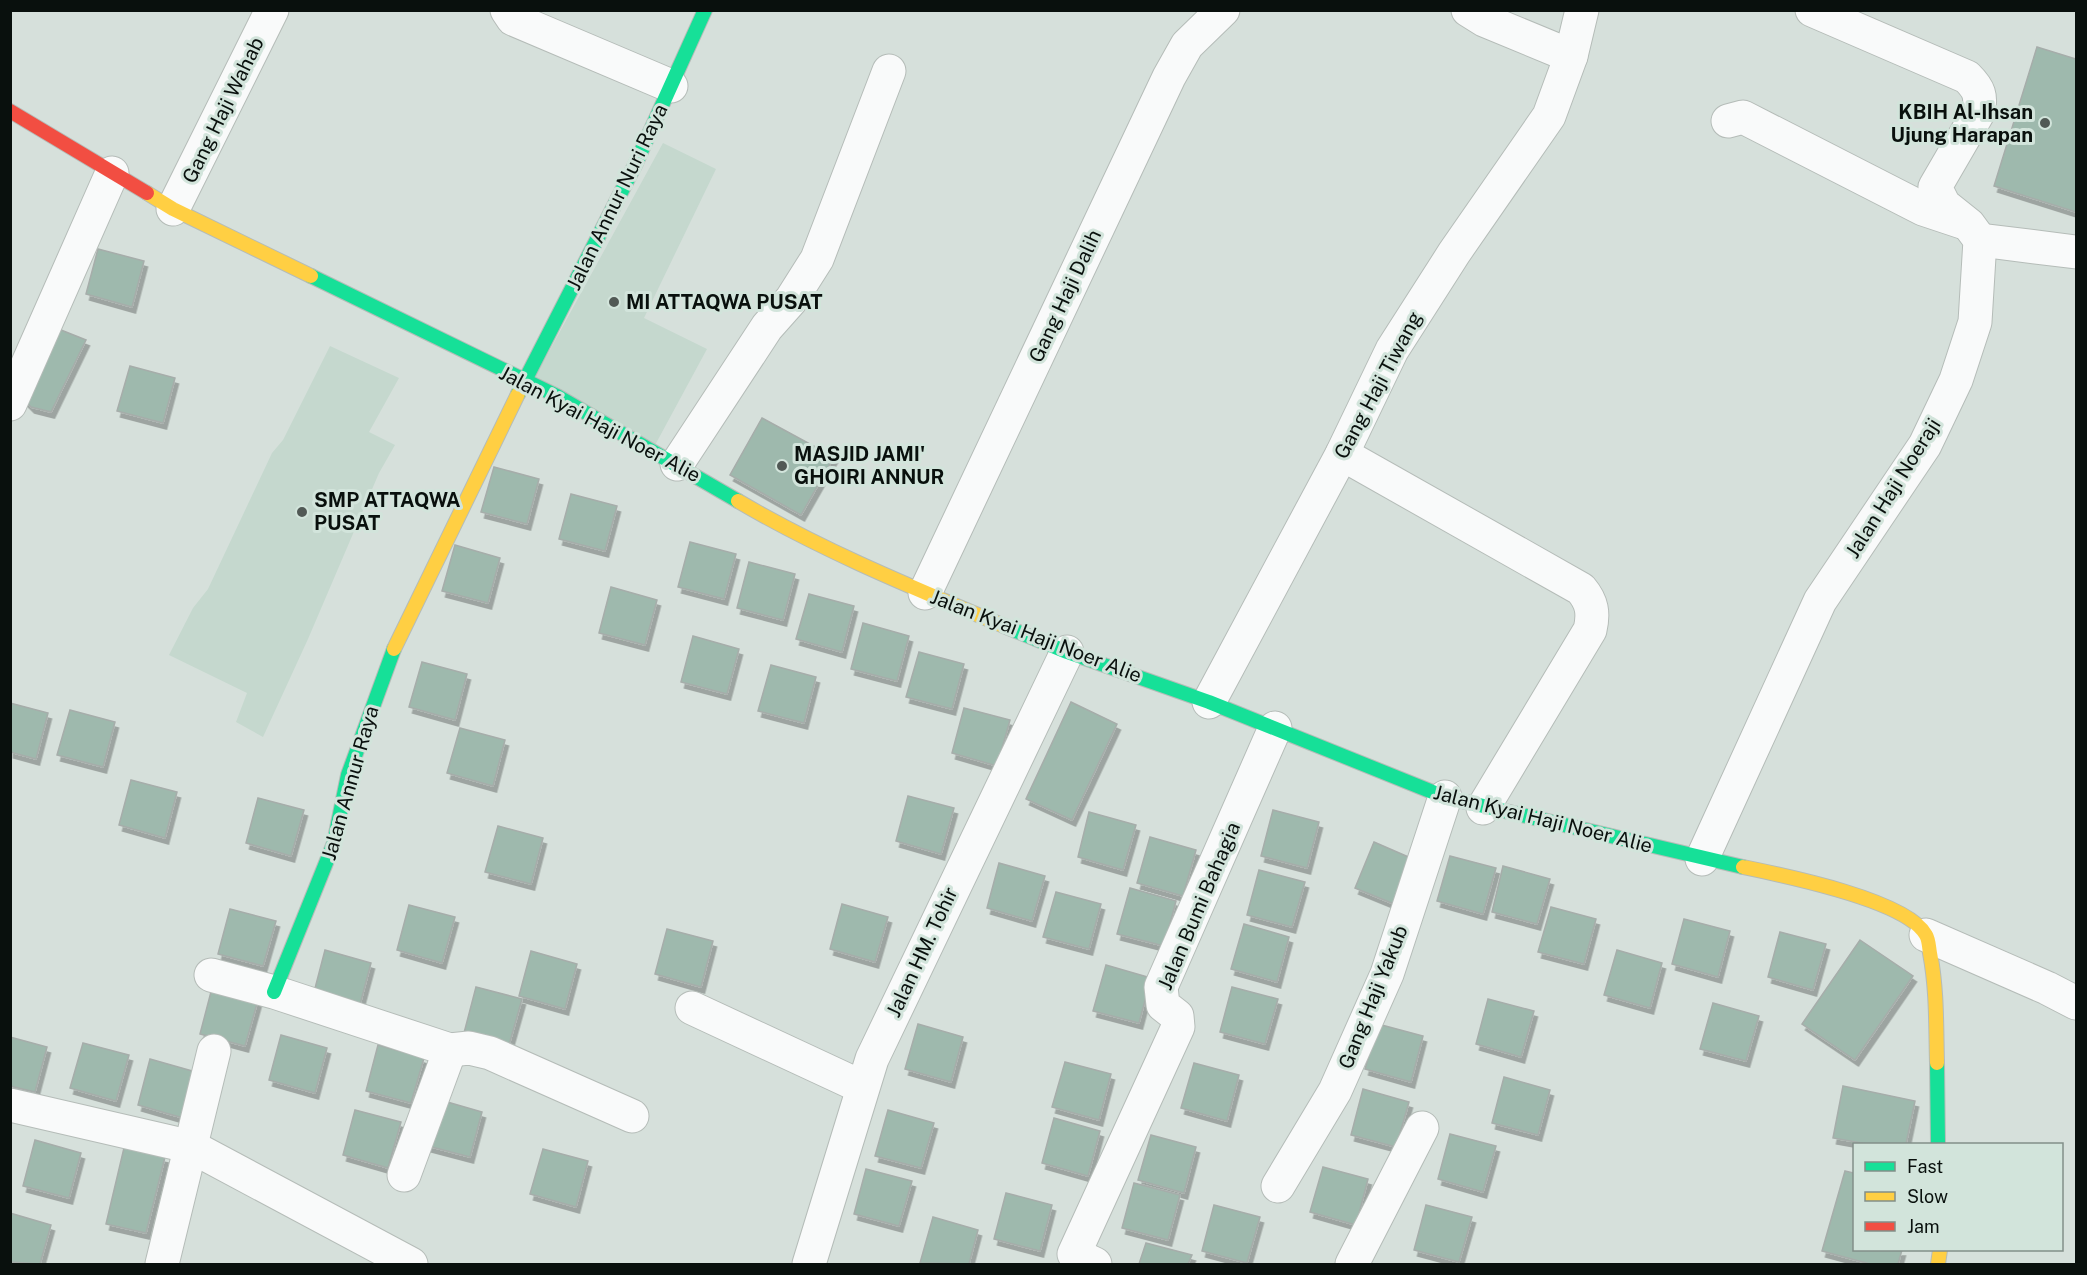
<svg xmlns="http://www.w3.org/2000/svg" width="2087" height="1275" viewBox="0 0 2087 1275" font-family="'Public Sans',sans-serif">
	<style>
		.built { fill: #c5d8ce }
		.building { fill: #9eb9ad; stroke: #a6adaa; stroke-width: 1.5; filter: url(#shadow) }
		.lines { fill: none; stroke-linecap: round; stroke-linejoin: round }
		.street-casing { stroke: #b5bcb8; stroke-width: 35 }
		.fast-casing { stroke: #b5bcb8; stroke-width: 16 }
		.slow-casing { stroke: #b5bcb8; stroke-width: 16 }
		.jam-casing { stroke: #b5bcb8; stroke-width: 16 }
		.street { stroke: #f9fafa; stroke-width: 33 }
		.fast { stroke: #16e098; stroke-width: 14 }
		.slow { stroke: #ffcf43; stroke-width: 14 }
		.jam { stroke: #f24e42; stroke-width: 14 }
		.poi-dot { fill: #515955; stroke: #d2e4db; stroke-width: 2 }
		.labels { text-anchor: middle; stroke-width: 6; stroke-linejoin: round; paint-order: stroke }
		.street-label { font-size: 20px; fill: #09100d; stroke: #d2e4db }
		.poi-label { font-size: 20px; font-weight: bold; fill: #09100d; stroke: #d2e4db; text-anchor: start }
	</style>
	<defs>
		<filter id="shadow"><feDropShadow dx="3.5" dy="6" stdDeviation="0" flood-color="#0004"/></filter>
	</defs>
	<rect width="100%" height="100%" fill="#d6e0db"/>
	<g class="built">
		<polygon points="663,143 716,169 644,318 707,349 654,447 534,379"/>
		<polygon points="330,346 399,378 369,432 395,445 379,473 308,639 263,737 236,722 247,693 169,655 193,608 208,589 272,453 283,440"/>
	</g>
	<g class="building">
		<polygon points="2037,47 2076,59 2076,212 1994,186"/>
		<polygon points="98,249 144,261 132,307 86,294"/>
		<polygon points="56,328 86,340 51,412 31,407 22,398"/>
		<polygon points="130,366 175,378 163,423 117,411"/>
		<polygon points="762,418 834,457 801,515 730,475"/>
		<polygon points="494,467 539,479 527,524 481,512"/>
		<polygon points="571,494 617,506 605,551 559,539"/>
		<polygon points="690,542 736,554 724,599 678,587"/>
		<polygon points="455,545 500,558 488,603 442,591"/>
		<polygon points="749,562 795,574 783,620 737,608"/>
		<polygon points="611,587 657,600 645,645 599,633"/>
		<polygon points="809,594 854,606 842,652 796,639"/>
		<polygon points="863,623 909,636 897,681 851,669"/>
		<polygon points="693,636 739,649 727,694 681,682"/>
		<polygon points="919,652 964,664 952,709 906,697"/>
		<polygon points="422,662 467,674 455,720 409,707"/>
		<polygon points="771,665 816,677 804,723 758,711"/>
		<polygon points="1071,702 1117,724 1072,820 1026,799"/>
		<polygon points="10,703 48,713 36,759 10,752"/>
		<polygon points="964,708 1010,720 997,766 952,753"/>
		<polygon points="70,710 115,722 103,767 57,755"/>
		<polygon points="460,728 505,740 493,786 447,773"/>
		<polygon points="131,780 177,792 165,838 119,825"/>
		<polygon points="908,796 954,808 941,854 896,841"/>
		<polygon points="258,798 304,810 291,856 246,843"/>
		<polygon points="1273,810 1319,822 1307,868 1261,856"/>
		<polygon points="1089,812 1136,825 1123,870 1078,857"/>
		<polygon points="498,826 543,838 531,884 485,872"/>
		<polygon points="1150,837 1196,850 1183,896 1137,883"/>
		<polygon points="1374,842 1413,859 1394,904 1355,888"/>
		<polygon points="1450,856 1496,868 1483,914 1437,901"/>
		<polygon points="999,863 1045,876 1032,921 987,908"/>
		<polygon points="1503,866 1550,879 1537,924 1492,912"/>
		<polygon points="1259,870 1305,882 1292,927 1247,915"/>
		<polygon points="1130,888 1176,901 1164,946 1117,934"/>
		<polygon points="1056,892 1101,904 1089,949 1043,937"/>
		<polygon points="842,904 888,917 875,962 830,949"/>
		<polygon points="409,905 455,917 442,963 397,950"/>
		<polygon points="1551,907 1596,919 1584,964 1538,952"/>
		<polygon points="230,909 276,921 263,966 218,954"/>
		<polygon points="1684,919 1730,931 1718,977 1672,964"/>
		<polygon points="1244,924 1289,937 1277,982 1231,969"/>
		<polygon points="667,929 713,941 701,987 655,974"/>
		<polygon points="1780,932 1826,944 1813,990 1768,977"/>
		<polygon points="1860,940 1913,976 1855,1060 1802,1024"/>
		<polygon points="325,950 371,963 359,1008 313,996"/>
		<polygon points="1617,950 1662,963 1650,1008 1604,995"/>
		<polygon points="531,951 577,964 565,1009 519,996"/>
		<polygon points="1106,965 1151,978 1139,1023 1093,1011"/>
		<polygon points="476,987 522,999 509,1045 464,1033"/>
		<polygon points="1232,987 1278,999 1265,1044 1220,1032"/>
		<polygon points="212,988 258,1000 245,1046 200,1034"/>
		<polygon points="1488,999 1534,1011 1521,1057 1476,1044"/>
		<polygon points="1713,1003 1759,1016 1746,1061 1700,1049"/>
		<polygon points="918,1024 963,1037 951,1082 905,1069"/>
		<polygon points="1378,1024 1423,1036 1411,1082 1365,1069"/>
		<polygon points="281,1035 327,1048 315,1093 269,1080"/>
		<polygon points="10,1037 47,1047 35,1092 10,1086"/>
		<polygon points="83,1043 129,1055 116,1101 70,1088"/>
		<polygon points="378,1045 424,1058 411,1103 366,1091"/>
		<polygon points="150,1059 196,1072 183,1118 138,1105"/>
		<polygon points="1065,1062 1111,1074 1099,1120 1052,1107"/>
		<polygon points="1194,1063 1239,1075 1227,1121 1181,1108"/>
		<polygon points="1504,1077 1550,1090 1538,1135 1492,1123"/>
		<polygon points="1843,1086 1915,1101 1906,1144 1867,1144 1833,1138"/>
		<polygon points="1363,1089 1409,1102 1396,1147 1351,1135"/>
		<polygon points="437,1099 482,1112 470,1157 424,1145"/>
		<polygon points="355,1110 401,1122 388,1168 343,1155"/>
		<polygon points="888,1110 934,1123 921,1168 875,1156"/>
		<polygon points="1054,1118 1100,1131 1088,1176 1042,1163"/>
		<polygon points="1450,1134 1496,1146 1483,1192 1438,1179"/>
		<polygon points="1151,1135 1196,1147 1184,1193 1138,1180"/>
		<polygon points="35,1140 81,1153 69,1198 23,1186"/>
		<polygon points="124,1148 165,1157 146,1233 106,1224"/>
		<polygon points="543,1149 588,1161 576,1207 530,1194"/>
		<polygon points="1323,1167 1368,1179 1356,1225 1310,1212"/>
		<polygon points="866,1169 912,1181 899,1226 854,1214"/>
		<polygon points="1845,1171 1854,1173 1854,1250 1902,1250 1898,1264 1870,1264 1822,1251"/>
		<polygon points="1134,1183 1180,1195 1168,1240 1122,1228"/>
		<polygon points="1006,1193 1052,1205 1040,1251 994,1239"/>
		<polygon points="1214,1205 1260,1217 1247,1263 1202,1251"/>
		<polygon points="1426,1205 1472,1217 1459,1262 1414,1250"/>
		<polygon points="10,1213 51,1225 40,1264 10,1262"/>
		<polygon points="933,1217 978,1230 969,1264 920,1263"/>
		<polygon points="1146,1243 1192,1255 1188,1264 1139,1264"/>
	</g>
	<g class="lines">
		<defs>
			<g id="street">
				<polyline points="507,10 513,19 671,86"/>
				<polyline points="1468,10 1484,20 1571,56"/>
				<polyline points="1728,121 1743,117 1923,209 1962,222"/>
				<polyline points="173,209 272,10"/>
				<polyline points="1980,240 2076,252"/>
				<polyline points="10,404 112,173"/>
				<path d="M1342,454L1581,589C1592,602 1594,613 1590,630L1483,808"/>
				<polyline points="677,464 767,327 791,300 817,259 889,71"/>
				<polyline points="925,593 1169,77 1187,45 1223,10"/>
				<polyline points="1209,702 1342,454 1392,350 1454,253 1549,116 1571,56 1582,10"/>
				<path d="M1702,859L1820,601L1925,445L1956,380L1975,322L1980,240L1969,225L1944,205L1935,187L1978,113C1982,96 1979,89 1967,77L1812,10"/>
				<polyline points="1926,935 2047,988 2076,1003"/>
				<polyline points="211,975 274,992 450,1050 469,1048 490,1053 632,1116"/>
				<polyline points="692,1008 862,1087"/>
				<polyline points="10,1105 192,1147 411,1264"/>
				<polyline points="404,1175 450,1050"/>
				<polyline points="1278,1186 1335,1091 1387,974 1445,797"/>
				<polyline points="162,1264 214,1051"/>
				<polyline points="809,1264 872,1059 1067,652"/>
				<polyline points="1095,1264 1074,1254 1178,1027 1177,1016 1163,1005 1161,987 1275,728"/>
				<polyline points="1352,1264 1422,1128"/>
			</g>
			<g id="fast">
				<polyline points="311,276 557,396 738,501"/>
				<polyline points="518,394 636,163 705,10"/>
				<polyline points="1004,626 1067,652 1209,702 1445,797 1743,867"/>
				<polyline points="274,992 334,843 348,775 394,649"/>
				<polyline points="1937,1063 1938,1144"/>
			</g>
			<g id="slow">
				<polyline points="147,193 173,209 311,276"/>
				<path d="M738,501C823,551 914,588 1004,626"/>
				<polyline points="394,649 518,394"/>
				<path d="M1743,867C1782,875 1907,900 1926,935C1929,940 1929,948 1930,953C1937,990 1936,1026 1937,1063"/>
				<polyline points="1938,1264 1940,1250"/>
			</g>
			<polyline id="jam" points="10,111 147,193"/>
		</defs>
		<use href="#street" class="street-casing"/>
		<use href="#fast" class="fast-casing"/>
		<use href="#slow" class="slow-casing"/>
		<use href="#jam" class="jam-casing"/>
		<use href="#street" class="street"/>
		<use href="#fast" class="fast"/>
		<use href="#slow" class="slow"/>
		<use href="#jam" class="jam"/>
	</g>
	<g class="poi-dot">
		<circle cx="2045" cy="123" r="6"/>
		<circle cx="614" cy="302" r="6"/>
		<circle cx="782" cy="466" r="6"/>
		<circle cx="302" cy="512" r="6"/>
	</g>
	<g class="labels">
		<g class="street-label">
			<text transform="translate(223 110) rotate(-64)" y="7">Gang Haji Wahab</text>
			<text transform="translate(617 197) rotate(-64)" y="7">Jalan Annur Nuri Raya</text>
			<text transform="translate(1065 296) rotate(-65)" y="7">Gang Haji Dalih</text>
			<text transform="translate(1378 385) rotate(-62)" y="7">Gang Haji Tiwang</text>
			<text transform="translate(600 424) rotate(28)" y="7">Jalan Kyai Haji Noer Alie</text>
			<text transform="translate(1893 488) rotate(-58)" y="7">Jalan Haji Noeraji</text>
			<text transform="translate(1036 636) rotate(21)" y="7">Jalan Kyai Haji Noer Alie</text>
			<text transform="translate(350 783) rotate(-74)" y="7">Jalan Annur Raya</text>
			<text transform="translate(1543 819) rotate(14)" y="7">Jalan Kyai Haji Noer Alie</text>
			<text transform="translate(1199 906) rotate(-67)" y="7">Jalan Bumi Bahagia</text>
			<text transform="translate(922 952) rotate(-65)" y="7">Jalan HM. Tohir</text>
			<text transform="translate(1373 997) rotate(-68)" y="7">Gang Haji Yakub</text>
		</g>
		<g class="poi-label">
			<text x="2033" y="119" text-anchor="end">KBIH Al-Ihsan<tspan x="2033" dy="23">Ujung Harapan</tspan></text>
			<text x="626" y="309">MI ATTAQWA PUSAT</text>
			<text x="794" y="461">MASJID JAMI'<tspan x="794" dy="23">GHOIRI ANNUR</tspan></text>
			<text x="314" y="507">SMP ATTAQWA<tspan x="314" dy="23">PUSAT</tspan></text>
		</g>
	</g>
	<rect width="2087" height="1275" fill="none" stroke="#09100d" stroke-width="24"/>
	<rect x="1853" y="1143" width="210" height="108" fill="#d2e4db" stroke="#828f89" stroke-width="1.5"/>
	<rect x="1865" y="1162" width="30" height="9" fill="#16e098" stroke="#828f89" stroke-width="1.5"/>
	<text x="1907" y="1173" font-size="18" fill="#09100d">Fast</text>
	<rect x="1865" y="1192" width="30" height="9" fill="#ffcf43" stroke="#828f89" stroke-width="1.5"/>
	<text x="1907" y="1203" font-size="18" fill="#09100d">Slow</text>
	<rect x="1865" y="1222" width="30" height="9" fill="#f24e42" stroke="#828f89" stroke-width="1.5"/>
	<text x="1907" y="1233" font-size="18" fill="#09100d">Jam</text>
</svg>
